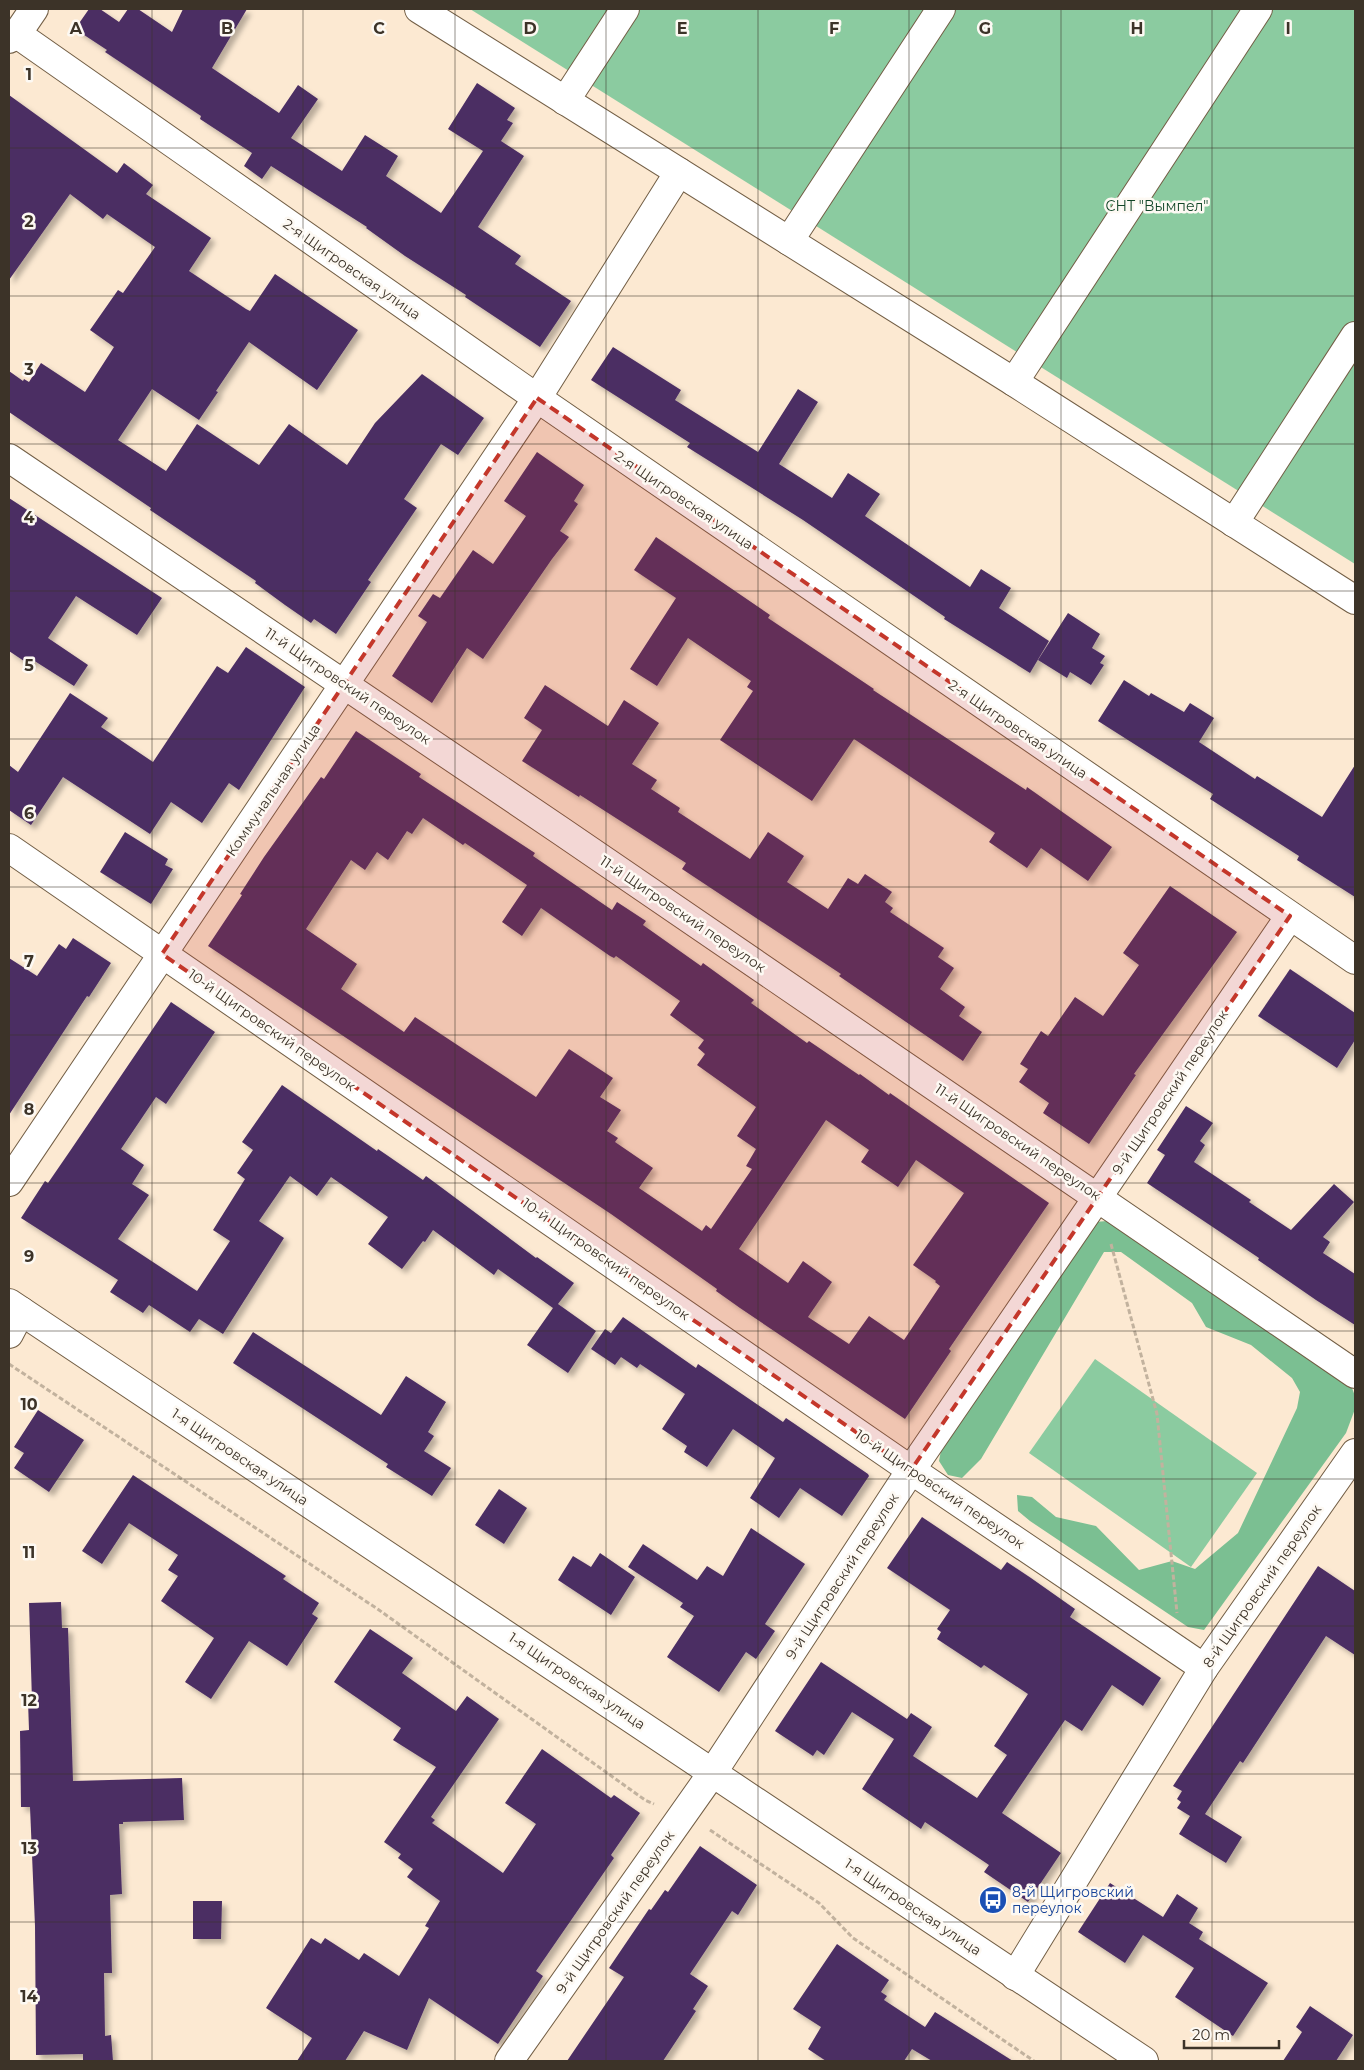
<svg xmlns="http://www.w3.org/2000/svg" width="1364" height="2070" viewBox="0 0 1364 2070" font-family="Montserrat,sans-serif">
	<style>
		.green { fill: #8bcba0 }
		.forest { fill: #7bbf92 }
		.building { fill: #4c2e64; fill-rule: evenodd; filter: url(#shadow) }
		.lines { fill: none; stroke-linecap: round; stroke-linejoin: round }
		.minor-casing { stroke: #725e45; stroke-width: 30 }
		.path { stroke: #c2b29e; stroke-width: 3; stroke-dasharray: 5 2.5; stroke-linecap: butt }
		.minor { stroke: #fff; stroke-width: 28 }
		.marked { fill: #c4372b; fill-opacity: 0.2; stroke: #c4372b; stroke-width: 4; stroke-dasharray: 10 6; stroke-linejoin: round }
		.grid { fill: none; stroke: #3c3328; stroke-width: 1; stroke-opacity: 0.55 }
		.labels { text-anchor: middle; stroke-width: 5; stroke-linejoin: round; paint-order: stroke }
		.park-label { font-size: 14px; fill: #114628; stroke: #fdf9f3 }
		.street-label { font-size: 14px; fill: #3c3328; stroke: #fdf9f3 }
		.transit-label { font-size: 14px; fill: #164399; stroke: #fdf9f3; text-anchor: start }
		.grid-label { font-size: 16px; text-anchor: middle; font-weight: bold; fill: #3c3328; stroke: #fdf9f3; stroke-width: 5; stroke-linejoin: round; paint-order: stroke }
	</style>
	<defs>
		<filter id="shadow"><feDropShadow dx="4.5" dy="4.5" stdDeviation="2.5" flood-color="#0004"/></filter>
	</defs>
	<rect width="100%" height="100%" fill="#fce9d2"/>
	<g class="green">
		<polygon points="470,9 1355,9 1355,564"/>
		<polygon points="1095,1359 1257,1473 1191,1567 1029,1453"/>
	</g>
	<polygon class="forest" points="1119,1220 1313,1356 1352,1388 1355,1396 1355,1409 1346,1433 1204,1630 1188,1627 1030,1521 1018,1511 1017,1495 1032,1497 1056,1517 1096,1526 1139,1570 1172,1561 1195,1569 1238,1533 1297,1408 1300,1392 1292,1378 1251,1345 1206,1327 1192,1303 1121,1252 1104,1252 981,1459 962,1478 948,1475 939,1461 942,1445 1095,1222"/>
	<g class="building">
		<polygon points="89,9 100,9 119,22 128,9 138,9 172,32 183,9 247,9 212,68 279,113 298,85 318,99 291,138 342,171 365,135 398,156 386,176 441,213 483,151 448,129 477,83 515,108 507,120 513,123 501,141 524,156 478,227 521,256 515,264 571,301 540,347 465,297 466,295 405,256 366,228 367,227 271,166 262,179 244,166 252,153 200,119 201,116 105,52 107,50 75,29"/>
		<polygon points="9,95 117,173 124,163 153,185 146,194 211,238 189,271 246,309 250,311 275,274 358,330 317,390 249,342 216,391 218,392 199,420 152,389 118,440 166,471 197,424 259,465 289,424 347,465 375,423 422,374 484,418 458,455 441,444 404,499 417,508 368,580 371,582 336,634 314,619 311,623 285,605 255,583 256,581 150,510 151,508 9,412 9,371 23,381 24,379 29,382 41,363 85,392 114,347 90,330 118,290 123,293 155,247 107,214 103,219 70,194 9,280"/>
		<polygon points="613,347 681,390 675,400 758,452 798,389 818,402 779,464 832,498 848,473 880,494 865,516 970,587 981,569 1011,588 999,608 1049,641 1030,673 944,619 945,617 803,520 687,447 690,443 591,380"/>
		<polygon points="537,452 584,485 574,501 578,504 560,531 569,537 552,559 483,659 467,648 432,703 392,676 427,622 418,616 433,594 440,598 473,550 493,564 526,516 504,501"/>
		<polygon points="9,498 162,598 137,635 76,596 48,638 88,665 74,686 33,660 30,665 9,651"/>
		<polygon points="656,537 770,615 768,618 874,689 873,690 1026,790 1027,787 1112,847 1088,881 1041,848 1027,868 989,842 995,833 854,739 812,801 720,740 753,691 747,687 751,681 688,638 657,686 630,669 676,598 634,570"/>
		<polygon points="1068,613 1100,634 1092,648 1105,656 1100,663 1104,665 1091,685 1070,672 1067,678 1038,660"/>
		<polygon points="246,647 305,687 239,790 229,783 202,823 171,802 150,834 63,777 31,825 9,810 9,765 18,772 70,693 108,718 101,727 153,762 217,666 228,673"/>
		<polygon points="1124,680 1149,696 1151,693 1184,712 1190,703 1214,718 1199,742 1255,779 1257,776 1322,817 1355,765 1355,897 1297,860 1299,856 1210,799 1213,794 1098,721"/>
		<polygon points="545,685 608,726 624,700 659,723 632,764 657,780 651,789 680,808 678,812 750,859 768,832 804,856 787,882 828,909 848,878 858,884 865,874 892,892 885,902 893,908 890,912 944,948 938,957 954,968 940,989 965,1007 959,1016 982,1032 963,1061 839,976 841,974 682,869 686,863 580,795 579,797 522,761 542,730 524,718"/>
		<path d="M356,731L421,774L419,777L535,853L533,856L612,910L617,902L646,921L643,925L701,966L703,963L754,1000L751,1003L807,1043L809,1041L859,1075L860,1074L889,1095L890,1093L1049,1203L949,1349L951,1351L905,1419L740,1308L716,1291L717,1289L611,1214L208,946L242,895L240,894L264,857L321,777L324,779ZM423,818L463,845L465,843L527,885L502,922L522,936L541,908L610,956L614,958L616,956L680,1001L670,1015L704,1040L698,1048L705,1054L697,1065L756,1107L737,1136L756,1149L746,1166L752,1169L711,1229L706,1225L702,1231L639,1188L653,1168L615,1142L618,1138L607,1131L621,1110L600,1097L613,1078L569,1049L536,1097L415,1017L404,1032L341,989L357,964L306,929L351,860L365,870L377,852L388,860L407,831L412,834ZM826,1120L869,1150L861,1162L898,1187L916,1160L964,1193L913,1265L936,1281L935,1282L940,1286L904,1340L869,1316L849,1344L808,1317L832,1282L803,1261L788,1283L739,1249Z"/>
		<polygon points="125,832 168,859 165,865 173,869 151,904 100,872"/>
		<polygon points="1170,886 1237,932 1134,1074 1136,1075 1089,1144 1043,1113 1049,1103 1019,1082 1028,1069 1020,1064 1041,1031 1048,1036 1075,997 1103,1016 1139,965 1123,953"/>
		<polygon points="73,938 111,963 89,997 87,996 9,1115 9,958 37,976 59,944 66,949"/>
		<polygon points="1290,969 1355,1013 1355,1040 1337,1068 1258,1016"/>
		<polygon points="171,1002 215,1032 166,1104 156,1097 121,1149 144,1165 132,1184 149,1195 118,1239 197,1291 230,1241 213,1230 245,1179 237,1173 253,1150 242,1142 282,1085 377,1151 378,1149 423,1180 426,1176 536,1258 537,1257 574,1283 558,1304 596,1331 568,1373 527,1345 553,1308 498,1269 494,1275 433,1230 425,1242 423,1241 402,1269 368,1244 388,1217 331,1177 317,1196 290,1176 259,1221 284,1238 223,1334 199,1319 190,1332 149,1305 143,1313 110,1292 118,1280 21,1218 45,1181 48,1183 70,1151"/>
		<polygon points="1186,1106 1213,1123 1200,1141 1205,1145 1194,1162 1251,1200 1249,1202 1291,1230 1334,1184 1354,1202 1323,1237 1330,1242 1323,1253 1355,1274 1355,1325 1316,1300 1258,1260 1259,1258 1147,1183 1165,1155 1157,1150"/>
		<polygon points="623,1317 696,1368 698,1364 783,1422 786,1418 868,1474 869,1476 842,1516 800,1488 779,1518 750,1498 775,1458 733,1429 707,1467 684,1452 687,1446 662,1429 685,1394 640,1364 637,1368 621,1357 615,1365 591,1349 605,1329 611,1333"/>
		<polygon points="253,1332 381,1415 406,1376 446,1402 428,1432 434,1436 424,1451 451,1468 432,1496 386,1467 388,1464 233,1363"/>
		<polygon points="38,1410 84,1440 49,1492 14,1468 24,1453 14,1447"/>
		<polygon points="133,1475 286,1576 283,1579 319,1603 312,1614 318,1618 287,1666 249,1641 211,1699 185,1682 214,1638 161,1601 178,1576 168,1570 178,1555 129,1523 102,1564 82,1551"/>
		<polygon points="499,1489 527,1508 504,1544 475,1525"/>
		<polygon points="922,1517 1001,1570 1007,1562 1031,1578 1075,1609 1070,1617 1161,1678 1143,1706 1112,1685 1082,1731 1065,1720 1002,1813 1061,1853 1028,1902 984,1872 989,1865 925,1822 921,1829 862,1789 894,1739 852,1712 824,1755 817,1750 813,1756 775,1731 821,1662 907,1719 911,1713 932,1727 913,1756 977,1798 1007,1755 994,1746 1028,1694 984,1665 981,1668 937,1639 941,1632 937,1629 950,1610 887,1568"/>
		<polygon points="751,1528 805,1564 765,1624 775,1631 756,1659 746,1652 719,1692 667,1657 694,1616 680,1607 683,1603 628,1567 643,1544 697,1580 707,1566 723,1576"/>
		<polygon points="600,1553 635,1577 611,1615 558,1580 573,1556 591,1567"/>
		<polygon points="1318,1566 1355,1591 1355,1655 1326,1636 1243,1763 1240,1761 1205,1814 1242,1837 1226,1863 1179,1834 1190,1816 1177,1808 1181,1802 1177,1799 1182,1791 1173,1786"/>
		<polygon points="61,1602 62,1628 68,1628 73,1781 182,1778 184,1820 123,1822 123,1824 119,1824 122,1894 110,1895 112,1973 104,1973 105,2036 111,2035 113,2061 83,2061 83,2054 36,2055 35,1926 30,1807 21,1807 20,1731 29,1730 28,1701 32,1701 29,1603"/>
		<polygon points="370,1629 413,1658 402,1673 456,1711 467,1696 499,1719 431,1817 435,1820 432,1823 503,1873 536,1824 505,1803 542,1749 611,1798 614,1795 640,1813 611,1855 614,1858 536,1971 543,1976 498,2044 429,1998 407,2050 364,2031 345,2061 297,2061 312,2038 266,2008 311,1938 321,1944 325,1938 359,1960 364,1953 399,1976 429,1928 425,1926 440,1901 407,1877 413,1869 398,1858 401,1854 384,1842 436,1767 393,1740 401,1728 334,1682"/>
		<polygon points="700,1846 757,1885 738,1915 732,1911 690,1974 708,1986 693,2009 696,2011 663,2061 567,2061 624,1977 609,1968 649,1909 651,1910 665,1890 668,1892"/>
		<polygon points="1110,1883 1163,1917 1177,1894 1198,1908 1189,1923 1203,1932 1199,1939 1268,1983 1233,2036 1175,1997 1194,1968 1143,1935 1125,1963 1078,1932"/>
		<polygon points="193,1901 222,1901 221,1939 193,1939"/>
		<polygon points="837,1944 889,1980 881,1992 887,1996 884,2000 925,2027 935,2012 1013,2061 932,2061 912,2049 904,2061 826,2061 808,2049 821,2027 793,2009"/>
		<polygon points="1310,2006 1353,2035 1336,2061 1283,2061 1302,2032 1296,2027"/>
	</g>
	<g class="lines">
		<defs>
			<g id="minor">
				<polyline points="419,9 1014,382 1355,600"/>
				<polyline points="17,34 537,398 1355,960"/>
				<polyline points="9,39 17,34 34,9"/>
				<polyline points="565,101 625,9"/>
				<polyline points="789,241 941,9"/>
				<polyline points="1014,382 1258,9"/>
				<path d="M9,458C459,761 909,1066 1355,1374"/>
				<polyline points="1234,523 1355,336"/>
				<polyline points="9,848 911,1470 1204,1668"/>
				<polyline points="9,1182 537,398 679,172"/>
				<polyline points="9,1303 1144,2061"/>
				<polyline points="9,1334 21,1311"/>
				<polyline points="1015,1976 1204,1668 1355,1453"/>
				<polyline points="509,2061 713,1772 911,1470 1290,916"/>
			</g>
		</defs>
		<use href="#minor" class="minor-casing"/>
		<g class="path">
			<polyline points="1111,1244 1157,1414 1177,1613"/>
			<polyline points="9,1364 379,1610 645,1800 654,1804"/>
			<polyline points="710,1830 819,1903 853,1938 1034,2061"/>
		</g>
		<use href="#minor" class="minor"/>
	</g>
	<path class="marked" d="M537,398L1290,916L911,1470L162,954Z"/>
	<path class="grid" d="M152,9V2061M303,9V2061M455,9V2061M606,9V2061M758,9V2061M909,9V2061M1061,9V2061M1212,9V2061M9,148H1355M9,296H1355M9,444H1355M9,591H1355M9,739H1355M9,887H1355M9,1035H1355M9,1183H1355M9,1331H1355M9,1479H1355M9,1626H1355M9,1774H1355M9,1922H1355"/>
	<defs>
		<symbol id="bus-disc" viewBox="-11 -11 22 22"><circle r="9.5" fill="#1a4fb4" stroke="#fdf9f3"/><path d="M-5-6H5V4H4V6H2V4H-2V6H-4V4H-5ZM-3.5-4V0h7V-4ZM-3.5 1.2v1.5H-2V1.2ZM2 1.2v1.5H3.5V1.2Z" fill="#fff"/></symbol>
	</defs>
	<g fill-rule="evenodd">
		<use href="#bus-disc" x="977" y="1884" width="32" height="32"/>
	</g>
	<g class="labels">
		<g class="park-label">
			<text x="1157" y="211">СНТ "Вымпел"</text>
		</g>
		<g class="street-label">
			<text transform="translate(352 269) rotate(35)" y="5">2-я Щигровская улица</text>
			<text transform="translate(684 500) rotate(34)" y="5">2-я Щигровская улица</text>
			<text transform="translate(348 686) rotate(34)" y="5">11-й Щигровский переулок</text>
			<text transform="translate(1018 729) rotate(34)" y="5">2-я Щигровская улица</text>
			<text transform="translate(273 790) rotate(-56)" y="5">Коммунальная улица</text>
			<text transform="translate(683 914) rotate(34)" y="5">11-й Щигровский переулок</text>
			<text transform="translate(272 1030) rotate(35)" y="5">10-й Щигровский переулок</text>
			<text transform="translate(1170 1092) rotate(-56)" y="5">9-й Щигровский переулок</text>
			<text transform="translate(1018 1142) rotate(34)" y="5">11-й Щигровский переулок</text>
			<text transform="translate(606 1259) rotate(35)" y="5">10-й Щигровский переулок</text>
			<text transform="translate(240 1457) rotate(34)" y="5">1-я Щигровская улица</text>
			<text transform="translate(940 1489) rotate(34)" y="5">10-й Щигровский переулок</text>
			<text transform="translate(842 1576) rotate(-57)" y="5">9-й Щигровский переулок</text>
			<text transform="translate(1262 1586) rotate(-55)" y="5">8-й Щигровский переулок</text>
			<text transform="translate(577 1681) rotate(34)" y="5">1-я Щигровская улица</text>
			<text transform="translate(913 1907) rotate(34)" y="5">1-я Щигровская улица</text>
			<text transform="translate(615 1912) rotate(-55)" y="5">9-й Щигровский переулок</text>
		</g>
		<g class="transit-label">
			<text x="1012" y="1897">8-й Щигровский<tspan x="1012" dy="16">переулок</tspan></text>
		</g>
	</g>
	<g class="grid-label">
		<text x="76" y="34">A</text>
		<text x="227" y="34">B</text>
		<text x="379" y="34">C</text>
		<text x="530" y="34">D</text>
		<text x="682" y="34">E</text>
		<text x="834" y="34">F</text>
		<text x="985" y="34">G</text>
		<text x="1137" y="34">H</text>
		<text x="1288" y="34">I</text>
		<text x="29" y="80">1</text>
		<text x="29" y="227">2</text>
		<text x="29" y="375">3</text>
		<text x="29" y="523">4</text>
		<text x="29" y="671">5</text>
		<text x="29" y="819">6</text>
		<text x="29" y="967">7</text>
		<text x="29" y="1115">8</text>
		<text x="29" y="1262">9</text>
		<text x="29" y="1410">10</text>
		<text x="29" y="1558">11</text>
		<text x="29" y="1706">12</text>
		<text x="29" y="1854">13</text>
		<text x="29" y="2002">14</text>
	</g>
	<rect width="1364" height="2070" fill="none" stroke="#3c3328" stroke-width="20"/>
	<path d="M1184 2040v8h95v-8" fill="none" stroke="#3c3328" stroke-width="2.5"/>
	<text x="1192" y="2040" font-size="15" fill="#3c3328" stroke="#fdf9f3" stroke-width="4" paint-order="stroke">20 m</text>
</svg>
